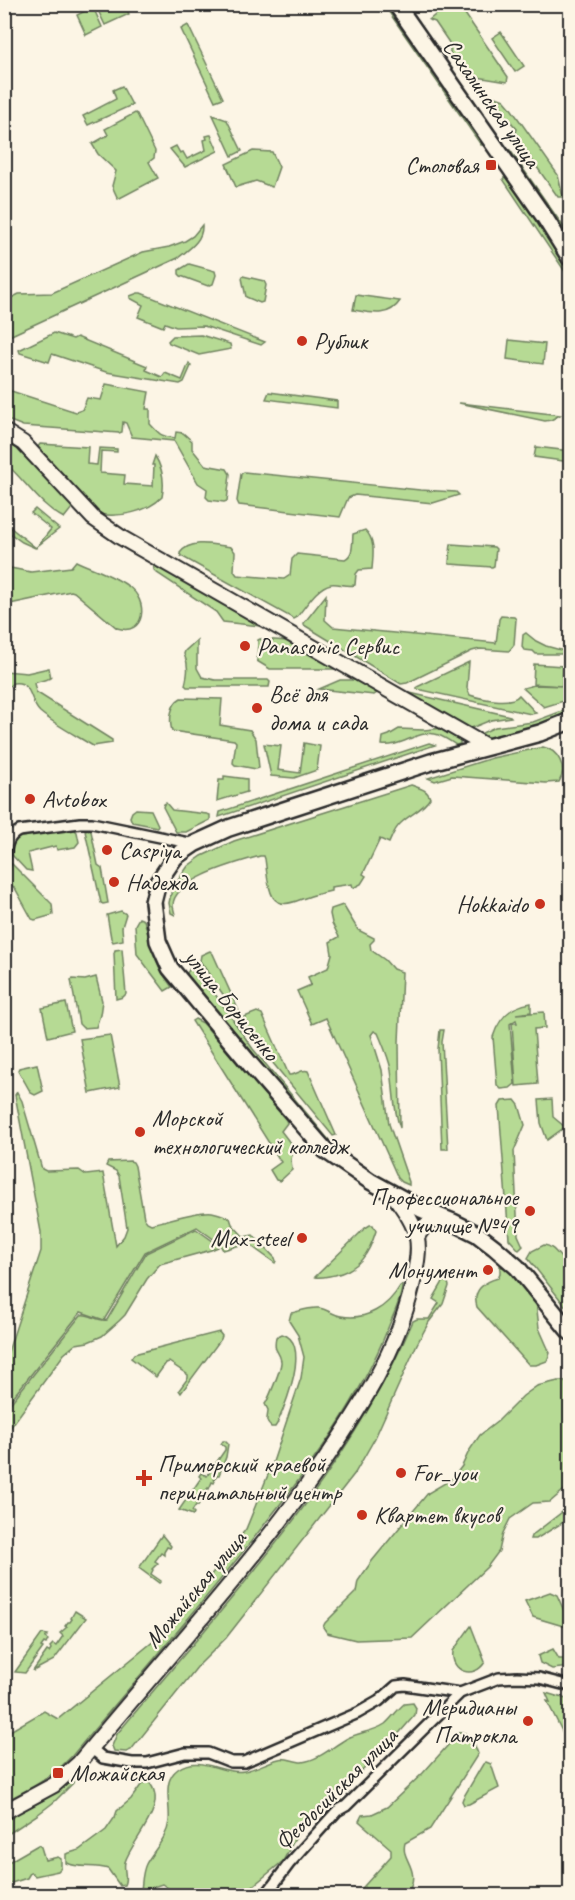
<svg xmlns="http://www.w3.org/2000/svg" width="575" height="1900" viewBox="0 0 575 1900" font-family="Caveat,sans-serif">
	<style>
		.green { fill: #b6da94; stroke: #708260; stroke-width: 1.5 }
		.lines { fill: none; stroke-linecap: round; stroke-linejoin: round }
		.minor-casing { stroke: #2b2b2b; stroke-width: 14 }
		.secondary-casing { stroke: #2b2b2b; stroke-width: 18 }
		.primary-casing { stroke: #2b2b2b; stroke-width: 20 }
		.minor { stroke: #fcf5e5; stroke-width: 9 }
		.secondary { stroke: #fcf5e5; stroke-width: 14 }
		.primary { stroke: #fcf5e5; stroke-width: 15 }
		.poi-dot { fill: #c8321e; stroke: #fcf5e5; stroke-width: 2 }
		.labels { text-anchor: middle; stroke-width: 4.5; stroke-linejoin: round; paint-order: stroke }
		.street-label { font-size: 24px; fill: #2b2b2b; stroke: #fcf5e5 }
		.poi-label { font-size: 24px; fill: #2b2b2b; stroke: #fcf5e5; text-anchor: start }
	</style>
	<rect width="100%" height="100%" fill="#fcf5e5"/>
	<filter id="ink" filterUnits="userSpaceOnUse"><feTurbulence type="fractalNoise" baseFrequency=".0167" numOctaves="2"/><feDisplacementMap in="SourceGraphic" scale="12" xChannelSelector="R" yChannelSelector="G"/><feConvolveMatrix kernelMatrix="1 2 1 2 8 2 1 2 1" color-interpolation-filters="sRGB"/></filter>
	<g filter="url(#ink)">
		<g class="green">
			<polygon points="99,4 124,5 129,14 105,25 96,6"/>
			<polygon points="449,4 459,5 508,77 507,82 465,75 450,53 450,44 435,22 429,20"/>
			<polygon points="384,5 388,5 484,143 483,145 481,145"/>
			<polygon points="93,7 102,27 86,35 77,15"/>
			<polygon points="188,25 223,98 215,101 181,29"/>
			<polygon points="501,32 524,66 515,72 492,38"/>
			<polygon points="122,86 132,105 88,125 83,116 116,99 113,90"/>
			<polygon points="487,94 504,100 510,107 558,175 563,197 558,197 515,136 517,129 510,121 503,119"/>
			<polygon points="135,113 137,114 155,151 154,158 149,162 158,178 118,199 112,186 116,171 98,154 92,144 108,135 105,129"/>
			<polygon points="213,115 227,120 242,151 232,156"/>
			<polygon points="210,135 211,135 218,151 185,167 170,149 176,146 180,153 183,152 187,159 206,150 204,140 207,139 206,136"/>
			<polygon points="508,150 510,150 570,236 570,244 507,151"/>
			<polygon points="253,151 272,152 279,167 272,187 256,181 236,187 226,164"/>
			<polygon points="506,175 570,269 570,279 503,179"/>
			<path d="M202,225C203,241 189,249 178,258L5,338V301L19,294L52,293L143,252L169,247L185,241L193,236Z"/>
			<polygon points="189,264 215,271 216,275 213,284 208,286 181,276 179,274 179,270"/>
			<polygon points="243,276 264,281 266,285 263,302 260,303 246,297 242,278"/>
			<polygon points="138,293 141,293 265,342 261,345 204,326 176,327 165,323 163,327 138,317 143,305 130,298 130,296"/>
			<path d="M356,295L400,301C389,318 371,313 353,310Z"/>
			<polygon points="54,333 73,339 77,337 147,366 146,370 162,377 165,373 182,380 189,363 191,366 184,382 180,384 106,372 52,354 49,362 20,353 19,350"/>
			<polygon points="201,335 230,344 231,349 199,355 169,343 168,341 173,336"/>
			<polygon points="509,340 545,344 543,364 507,359"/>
			<path d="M106,384L149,392L146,409H150V424C160,434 159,436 175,438L176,432L183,433L192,441V449L205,465L227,469L230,474L227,501L224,502L209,500L206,497L207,489L198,483L174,441L132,437L126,423L123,422L122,432L119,433L23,426L5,419V389L76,412L82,410L87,398L101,400Z"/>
			<polygon points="269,392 337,401 337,408 266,399"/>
			<polygon points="459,403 460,403 560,415 551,420 545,421"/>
			<path d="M4,438C30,453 52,484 71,506L72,508L64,518C39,505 25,480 5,463Z"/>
			<path d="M40,444L88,447L87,464L97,465L99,448L117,449V452L101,451L100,473L125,475L124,484L153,486L154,465H152L155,456C163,469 165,482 162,497C148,512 118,518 99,514L38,450L37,448Z"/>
			<polygon points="536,447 570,451 570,462 534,457"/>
			<polygon points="244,472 420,490 456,492 459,495 433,503 355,495 348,498 340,517 239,505 237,501 241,474"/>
			<polygon points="35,509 59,529 35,548 22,542 4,529 6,524 36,548 51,529 31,513"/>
			<path d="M365,530C376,540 373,556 372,569L359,570L356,574L355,585C347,587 339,583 331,584C316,587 305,608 296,618L294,619L181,556L180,553C191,538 215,545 231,547L235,552L234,571L237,575L284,579L290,575L292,559L297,554L345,559C354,555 352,543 353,534Z"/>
			<polygon points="451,544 494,547 496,549 494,566 492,567 450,564 449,562"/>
			<path d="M76,561C91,568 115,576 128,586C150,601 145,637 117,628L74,592L71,591L5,605V567L31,572L71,567Z"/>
			<polygon points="153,562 261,624 260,626 223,622 216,612 157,573 154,570"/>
			<polygon points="326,595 325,620 333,627 496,643 499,619 501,616 514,617 516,619 514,645 509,651 480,649 472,651 407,683 401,684 304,625 304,623"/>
			<polygon points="526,633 536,641 546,646 568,652 568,654 536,654 533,651 524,650 522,647 523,635"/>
			<polygon points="260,639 289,641 337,667 338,669 270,669 257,661 258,640"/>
			<path d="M197,640V668L202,677L215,680H268L270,682L269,687H187L185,685C188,673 189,665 184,654L185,651Z"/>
			<path d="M469,662L467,688L470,695C481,699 512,705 519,695L536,713L531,714L417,689V687Z"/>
			<polygon points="534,664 563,666 562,686 533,684"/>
			<polygon points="570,664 570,699 544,707 523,688 534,685 563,686 565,666"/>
			<path d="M49,668L51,678L34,683L36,692L112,740V743L93,746C77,736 54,724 40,712C29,702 33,680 13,683L5,690V671L27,673Z"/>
			<polygon points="340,680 356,680 376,690 377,693 374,695 319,689"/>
			<polygon points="410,693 510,716 511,717 491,720 469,729 408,696 408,694"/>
			<path d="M181,698L222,699L220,725L250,730L256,739L259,768L256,769L235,765L233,763L236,742L234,740L172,731C169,720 170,704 181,698Z"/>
			<polygon points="570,708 570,714 536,727 489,738 480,734 495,727 533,722"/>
			<path d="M443,728L460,739V744L456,745C449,741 442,735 435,734C418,730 400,748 382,745L383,737L389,735L399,729L424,730Z"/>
			<polygon points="304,743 320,746 317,770 294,778 271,776 264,744 281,746 278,770 300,773"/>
			<polygon points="429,743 435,745 219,817 220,812"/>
			<path d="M543,747C558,750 568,768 559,782L546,783L452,776L435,781L428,778L492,758Z"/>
			<polygon points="224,776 247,779 247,792 217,801 219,780 224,780"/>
			<path d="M411,785C419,788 427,789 430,798C423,810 411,813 401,823C395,828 392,836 389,843L380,839L363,874L366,876L361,884L353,888L352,884L331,887V891C323,893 315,894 308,897C297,900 282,910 273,897C267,887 267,871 265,859L264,856H260C240,862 172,879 173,906C173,907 175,914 175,915L171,913L169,903L172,889L188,866L202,856L234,841Z"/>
			<polygon points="166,803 172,810 207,814 210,815 210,820 186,832 176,832 163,807 164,804"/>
			<polygon points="136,809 151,810 158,825 157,827 132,822 130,817 132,812"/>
			<polygon points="73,828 77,832 79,842 75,847 57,850 56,846 28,853 32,871 26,870 11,854 11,845 16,837"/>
			<polygon points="87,829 91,831 98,865 102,868 108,903 103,904 101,903 85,831"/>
			<polygon points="11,863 52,904 53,915 35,920 32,919 16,890 8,881"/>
			<path d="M343,905L358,930L374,938V940L370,944L371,950L385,960L393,969L402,972L399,1042L400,1128C393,1109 394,1090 391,1070C389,1058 383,1045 378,1033L374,1031L371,1035L382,1070L389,1124L409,1182V1185L402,1182L398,1178L326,1018L312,1024L297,991L311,985L308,977L328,968L332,954L330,942L339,937L332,923L330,914L331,909Z"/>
			<polygon points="121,911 126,914 122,927 123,940 113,942 111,938 107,915"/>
			<path d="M139,918L144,920C152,948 154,963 172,987L165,991L137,954L135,925Z"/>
			<polygon points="122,949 126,994 123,997 116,999 114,953 115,950"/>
			<path d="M210,951L213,954L242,1018L257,1012L262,1014L289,1075C295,1076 302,1068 308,1071L336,1135L333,1136L258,1045L200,961L201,955Z"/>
			<polygon points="192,965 195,965 253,1049 329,1140 327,1141 189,980 187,973"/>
			<polygon points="96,977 102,1001 100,1015 96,1027 83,1028 79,1024 71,980 73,979 85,980"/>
			<polygon points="66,1003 72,1031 48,1037 42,1008"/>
			<path d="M531,1003V1012L516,1014L544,1012L545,1028L534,1029L538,1084L516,1086L512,1023H517L516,1020L510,1024L515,1084L510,1088L501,1089L497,1085L493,1037C499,1018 510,1006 531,1003Z"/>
			<polygon points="195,1019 203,1023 286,1120 287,1123 281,1131 294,1148 291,1159 292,1170 280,1181 276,1180 270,1170 281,1162 192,1021"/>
			<polygon points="440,1030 444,1030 442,1042 448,1149 442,1149 438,1049"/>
			<polygon points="110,1035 120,1087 90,1093 80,1039"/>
			<polygon points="37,1064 43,1091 35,1095 31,1093 18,1070 19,1068"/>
			<path d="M17,1092L22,1101L42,1169L46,1171L79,1170L86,1175L103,1173L116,1246L124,1236L127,1228L119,1176L116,1171L106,1166L108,1162L130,1161L133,1162L135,1166L144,1218L147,1222L151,1224C167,1221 198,1210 212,1212C218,1213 225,1216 230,1218L232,1224L244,1237L253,1235L275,1258L276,1261L275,1263L247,1243L223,1250L219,1243L197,1227L145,1252L104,1320L81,1312L5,1407V1373L8,1368L5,1365V1361L41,1251V1232L15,1095Z"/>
			<polygon points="552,1099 553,1117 565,1127 547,1140 541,1123 539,1100"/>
			<polygon points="515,1100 519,1105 525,1125 514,1151 518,1235 523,1246 519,1250 509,1239 499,1106 502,1101"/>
			<path d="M370,1225H373L376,1231C369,1254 359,1269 335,1275C328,1276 322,1278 315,1277L365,1228Z"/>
			<path d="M196,1229L217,1244L218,1247L211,1250L160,1264L147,1279L125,1315L119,1321L102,1336L88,1342L76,1344L64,1354L5,1435V1410L81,1315C90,1313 98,1322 107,1320L146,1253Z"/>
			<path d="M544,1245C556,1246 560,1261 570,1266V1312L530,1261L528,1258L532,1251Z"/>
			<path d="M500,1266L512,1271L536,1301L539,1328L550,1353L547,1361L536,1365H529L477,1307C472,1291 483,1282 498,1278L500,1273Z"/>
			<path d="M444,1280L448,1283L449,1286L443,1304L429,1322L417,1344L375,1438L355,1473L226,1638L198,1666L131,1750L126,1752L114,1751L112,1746L117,1734C224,1605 347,1477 413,1321L417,1319H429L439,1303L433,1299Z"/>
			<path d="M402,1285C402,1299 393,1315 388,1328C360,1399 314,1462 267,1521C205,1602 137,1678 72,1756C51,1778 32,1788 5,1801L6,1746L5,1734L44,1711L58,1719L171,1627L246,1529L272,1465L301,1378L304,1357L298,1335L289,1321L291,1313C300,1311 310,1307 319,1308C327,1309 333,1315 341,1316C366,1321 388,1307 400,1286Z"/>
			<polygon points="219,1332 222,1336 221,1339 181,1393 179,1390 188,1378 188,1375 169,1362 166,1363 156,1377 131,1358 134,1354"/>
			<path d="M282,1334C312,1342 285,1406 277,1424L275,1427H271C264,1421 268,1418 268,1410L265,1404C267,1402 282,1368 281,1361C279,1349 273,1353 276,1337Z"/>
			<polygon points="558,1381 564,1381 570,1387 570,1485 550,1502 533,1503 510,1519 503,1533 499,1551 487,1567 412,1638 356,1640 327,1633 323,1627 325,1623 356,1592 358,1581 372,1561 428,1493 452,1479 462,1466 469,1451 480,1435 498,1421 523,1396 537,1386"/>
			<polygon points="223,1441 225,1441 228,1444 226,1457 219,1475 217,1475 214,1479 215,1481 214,1483 212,1482 209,1489 208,1488 205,1492 206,1494 205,1496 202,1494 197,1502 199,1505 196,1505 192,1511 194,1513 193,1515 179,1510 201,1478 199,1476 201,1473 207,1476 225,1450 225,1447 221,1444"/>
			<polygon points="570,1506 570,1518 536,1539 530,1539 531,1536"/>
			<polygon points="162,1535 171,1546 170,1548 167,1547 164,1552 164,1555 161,1553 155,1561 158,1563 152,1569 153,1570 151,1574 161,1581 159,1583 139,1568"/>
			<polygon points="550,1592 557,1595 570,1624 570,1628 533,1617 525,1601"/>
			<polygon points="75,1611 86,1618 54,1660 33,1671 47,1651 49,1652 51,1649 50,1647 53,1644 56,1646 63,1636 60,1633 67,1627 65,1626 68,1622 70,1622 72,1619 71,1618"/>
			<path d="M471,1626L485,1662C474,1680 450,1672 453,1651Z"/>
			<polygon points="42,1634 48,1635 45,1638 48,1640 46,1644 44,1643 41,1647 43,1648 25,1673 15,1672"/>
			<polygon points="553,1649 559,1659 570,1659 570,1667 552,1669 540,1663 538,1656"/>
			<polygon points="546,1693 570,1700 569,1721 562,1731 547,1701 550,1702"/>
			<path d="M413,1703L416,1708L415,1715L380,1755L305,1820L283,1861L242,1895H218L213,1888L194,1895H178L162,1884L141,1891C142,1883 142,1872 146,1864C154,1849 167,1839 169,1821C171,1804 161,1781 178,1769C199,1754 222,1775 244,1771C256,1769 267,1762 279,1759C287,1757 294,1762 302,1762C319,1760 332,1747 346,1739C359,1732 373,1732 385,1724C392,1718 397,1710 404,1704Z"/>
			<path d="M463,1732L472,1737L478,1754L430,1829L405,1843C400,1861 423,1868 407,1895H356L391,1856V1849L359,1821L362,1815L372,1814L387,1807L423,1773L459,1733Z"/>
			<polygon points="486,1762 491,1764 499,1788 469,1804 464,1805 462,1801 463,1798 483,1764"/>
			<polygon points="72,1778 74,1779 73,1783 54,1802 37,1815 5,1836 5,1820 45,1799"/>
			<path d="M148,1781C171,1805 132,1839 125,1862C123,1870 128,1877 124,1885L120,1886L108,1869C94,1864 80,1869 66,1863V1854L79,1850L106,1830L115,1817L117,1811L131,1799L141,1785Z"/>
			<polygon points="38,1845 41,1847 45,1860 58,1857 61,1859 61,1868 58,1871 35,1876 32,1873 30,1873 27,1878 5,1885 5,1864"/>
		</g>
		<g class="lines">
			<defs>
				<g id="minor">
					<path d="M4,868C6,853 4,838 19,831L80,823H92L194,844"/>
					<polyline points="4,902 4,919"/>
					<polyline points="91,1748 103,1758 132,1763 147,1763 185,1753 208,1753 231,1762 244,1762 358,1713 379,1701 396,1686 405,1685 460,1693"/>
					<polyline points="265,1896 289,1864 337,1811 346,1806 460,1693 499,1678 517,1677 539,1678 570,1686"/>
				</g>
				<g id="secondary">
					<polyline points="4,431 23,443 93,518 122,538 486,746"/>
					<path d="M417,1237C423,1226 429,1221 441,1218"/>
					<path d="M4,1812L54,1785L79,1763C161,1663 251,1567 325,1460C361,1407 397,1351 412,1287C415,1272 420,1253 417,1238C414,1222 402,1207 393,1194"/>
				</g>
				<g id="primary">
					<polyline points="396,4 545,218 570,258"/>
					<polyline points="570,721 540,733 431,762 229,828 194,844 175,857 158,882 153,902 158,941 170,968 250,1064 325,1150 370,1181 421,1209 453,1222 477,1234 494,1247 517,1267 570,1332"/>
				</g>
			</defs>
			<use href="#minor" class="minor-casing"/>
			<use href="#secondary" class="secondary-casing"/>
			<use href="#primary" class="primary-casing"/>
			<use href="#minor" class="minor"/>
			<use href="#secondary" class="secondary"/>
			<use href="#primary" class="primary"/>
		</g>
	</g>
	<g class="poi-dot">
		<rect x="485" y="159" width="12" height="12" rx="3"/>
		<circle cx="302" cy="341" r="6"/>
		<circle cx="245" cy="646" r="6"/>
		<circle cx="257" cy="708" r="6"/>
		<circle cx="30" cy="799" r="6"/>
		<circle cx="107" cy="850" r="6"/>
		<circle cx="114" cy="882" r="6"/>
		<circle cx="540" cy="904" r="6"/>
		<circle cx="140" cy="1132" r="6"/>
		<circle cx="530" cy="1211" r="6"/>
		<circle cx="302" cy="1238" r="6"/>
		<circle cx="488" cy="1270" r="6"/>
		<circle cx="401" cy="1473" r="6"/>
		<path d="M141 1469h6v6h6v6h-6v6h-6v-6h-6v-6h6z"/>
		<circle cx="362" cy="1515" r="6"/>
		<circle cx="528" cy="1721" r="6"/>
		<rect x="52" y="1767" width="12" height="12" rx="3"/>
	</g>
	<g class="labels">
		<g class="street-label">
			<text transform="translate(492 103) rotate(55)" y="8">Сахалинская улица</text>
			<text transform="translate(232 1005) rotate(51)" y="8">улица Борисенко</text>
			<text transform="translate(195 1589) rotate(-50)" y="8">Можайская улица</text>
			<text transform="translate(336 1789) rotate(-45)" y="8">Феодосийская улица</text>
		</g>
		<g class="poi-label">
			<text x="479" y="173" text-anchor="end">Столовая</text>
			<text x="314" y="349">Рублик</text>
			<text x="257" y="654">Panasonic Сервис</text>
			<text x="269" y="702">Всё для<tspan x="269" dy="28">дома и сада</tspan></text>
			<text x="42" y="807">Avtobox</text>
			<text x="119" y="858">Caspiya</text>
			<text x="126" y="890">Надежда</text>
			<text x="528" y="912" text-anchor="end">Hokkaido</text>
			<text x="152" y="1126">Морской<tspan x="152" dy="28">технологический колледж</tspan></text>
			<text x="518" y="1205" text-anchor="end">Профессиональное<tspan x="518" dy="28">училище №49</tspan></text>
			<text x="290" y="1246" text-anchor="end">Max-steel</text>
			<text x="476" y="1278" text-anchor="end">Монумент</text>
			<text x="158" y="1472">Приморский краевой<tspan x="158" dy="28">перинатальный центр</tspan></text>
			<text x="413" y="1481">For_you</text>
			<text x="374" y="1523">Квартет вкусов</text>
			<text x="516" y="1715" text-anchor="end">Меридианы<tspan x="516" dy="28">Патрокла</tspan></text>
			<text x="70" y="1781">Можайская</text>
		</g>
	</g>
	<rect width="575" height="1900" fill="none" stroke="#fcf5e5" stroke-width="24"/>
	<rect x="12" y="12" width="551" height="1876" fill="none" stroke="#2b2b2b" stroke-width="2" filter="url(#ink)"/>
</svg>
